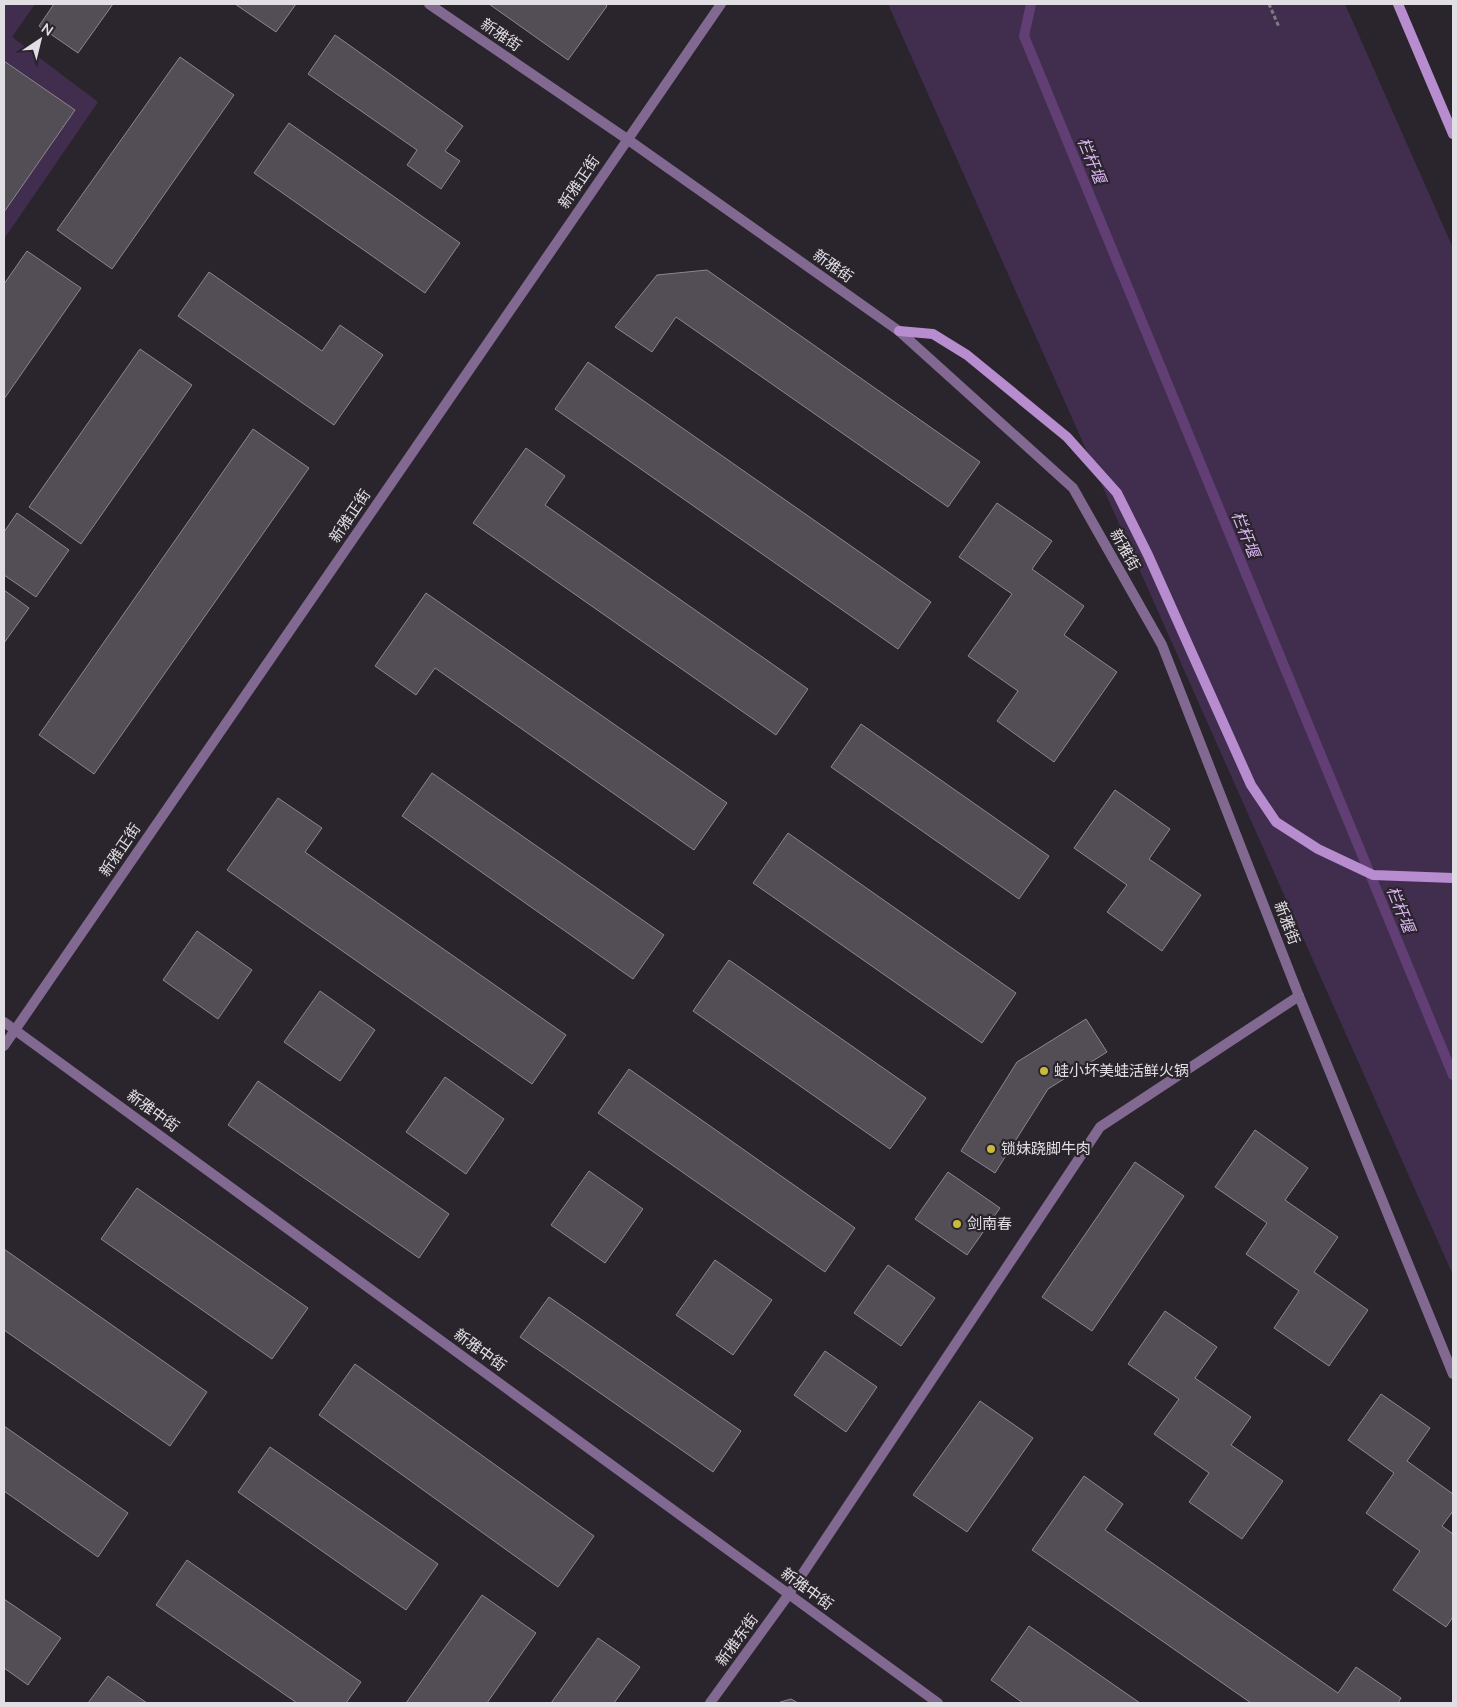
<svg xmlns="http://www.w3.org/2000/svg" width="1457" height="1707" viewBox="0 0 1457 1707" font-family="'Nunito Sans','Noto Sans SC',sans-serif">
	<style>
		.green { fill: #412d4e }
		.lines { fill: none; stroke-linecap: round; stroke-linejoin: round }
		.stream { stroke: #613f75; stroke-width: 10 }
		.building { fill: #534e56; stroke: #8b868f }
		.path { stroke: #7f7a81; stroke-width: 3; stroke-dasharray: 4 2.5; stroke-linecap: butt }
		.street { stroke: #826992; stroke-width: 10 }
		.secondary { stroke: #b78dd0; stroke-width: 10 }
		.poi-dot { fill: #caba3a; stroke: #2a252c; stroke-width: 2 }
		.labels { text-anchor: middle; stroke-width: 4.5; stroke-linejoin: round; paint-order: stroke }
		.street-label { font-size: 15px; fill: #e2dfe4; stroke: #2a252c }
		.poi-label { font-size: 15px; fill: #e2dfe4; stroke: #2a252c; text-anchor: start }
		.water-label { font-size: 16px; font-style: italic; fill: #dcb4f5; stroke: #2a252c }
	</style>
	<rect width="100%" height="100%" fill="#2a252c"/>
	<g class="green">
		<polygon points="4,4 35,4 12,37 98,102 4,239"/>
		<polygon points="888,4 1345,4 1453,248 1453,1275"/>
	</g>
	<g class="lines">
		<polyline class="stream" points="1031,4 1024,36 1453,1075"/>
	</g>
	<g class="building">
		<polygon points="54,4 113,4 78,53 39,26"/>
		<polygon points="235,4 296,4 276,32"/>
		<polygon points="489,4 605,4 607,6 568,60"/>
		<polygon points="335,35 463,126 445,151 460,161 441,189 407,165 417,150 308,74"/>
		<polygon points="180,57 234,95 112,269 57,230"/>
		<polygon points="4,61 75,110 4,212"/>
		<polygon points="289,123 460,243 425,293 254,173"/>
		<polygon points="27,251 81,288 4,399 4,284"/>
		<polygon points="707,270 980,462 948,507 676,317 652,352 615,327 657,275"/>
		<polygon points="209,272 322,351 340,325 383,355 334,425 178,316"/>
		<polygon points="140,349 192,385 81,544 29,507"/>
		<polygon points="588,362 931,602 898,649 555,409"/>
		<polygon points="253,429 309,468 94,774 39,735"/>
		<polygon points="526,448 565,476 545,505 808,689 776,735 473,523"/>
		<polygon points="997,503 1052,541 1032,569 1084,606 1064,635 1117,672 1054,762 997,721 1018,691 968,656 1012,594 959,557"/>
		<polygon points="17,513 69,550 36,597 4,575 4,532"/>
		<polygon points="4,590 29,608 4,643"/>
		<polygon points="426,593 727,803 694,850 435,668 416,695 375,666"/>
		<polygon points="861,724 1049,856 1019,899 831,767"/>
		<polygon points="432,773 664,935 633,979 402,816"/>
		<polygon points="1115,790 1170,829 1149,859 1201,895 1162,951 1107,912 1127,885 1074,848"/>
		<polygon points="278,798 322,828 305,852 566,1035 532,1084 227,870"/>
		<polygon points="788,833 1016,993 982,1043 753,883"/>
		<polygon points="197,931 252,970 218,1019 163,980"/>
		<polygon points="729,960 926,1098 890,1149 693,1011"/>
		<polygon points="320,991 375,1030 340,1081 284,1042"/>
		<polygon points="1086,1019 1107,1052 1048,1089 995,1173 961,1151 1017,1062"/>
		<polygon points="629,1069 855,1228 825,1272 598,1113"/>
		<polygon points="445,1077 504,1119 466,1174 406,1132"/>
		<polygon points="258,1081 449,1214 419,1258 228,1125"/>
		<polygon points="1255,1130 1308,1168 1285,1200 1338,1237 1314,1272 1368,1310 1329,1366 1274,1328 1299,1291 1246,1254 1267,1223 1215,1187"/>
		<polygon points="1135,1162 1184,1196 1092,1331 1042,1297"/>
		<polygon points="589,1171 643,1209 605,1263 551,1225"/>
		<polygon points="948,1172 1000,1208 967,1255 915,1219"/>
		<polygon points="137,1188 308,1308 272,1359 101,1239"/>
		<polygon points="4,1249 207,1392 170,1446 4,1330"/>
		<polygon points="715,1260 772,1300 733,1355 676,1315"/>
		<polygon points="888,1265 935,1298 901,1346 854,1313"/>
		<polygon points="549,1297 741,1431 713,1472 520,1337"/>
		<polygon points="1165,1311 1217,1347 1195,1378 1251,1417 1231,1445 1283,1481 1242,1539 1189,1502 1209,1473 1154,1434 1179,1399 1128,1364"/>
		<polygon points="825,1351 877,1387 846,1432 794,1395"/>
		<polygon points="355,1364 594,1536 558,1587 319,1415"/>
		<polygon points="1381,1394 1430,1428 1407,1461 1453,1494 1453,1511 1442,1526 1453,1534 1453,1617 1446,1627 1393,1590 1420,1551 1366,1513 1394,1473 1348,1440"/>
		<polygon points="980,1401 1033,1438 967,1532 913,1495"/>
		<polygon points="4,1426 128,1513 98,1557 4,1491"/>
		<polygon points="270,1447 438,1564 406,1610 238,1492"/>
		<polygon points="1084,1476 1123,1504 1105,1530 1338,1693 1356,1667 1401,1698 1398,1703 1251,1703 1032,1550"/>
		<polygon points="187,1560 361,1682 346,1703 297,1703 156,1605"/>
		<polygon points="482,1595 536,1633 487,1703 406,1703"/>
		<polygon points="4,1599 61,1638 28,1685 4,1668"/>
		<polygon points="1029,1626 1140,1703 1023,1703 991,1680"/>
		<polygon points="598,1638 640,1667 614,1703 551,1703"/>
		<polygon points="108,1676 147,1703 88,1703"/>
		<polygon points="791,1699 798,1703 777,1703"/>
	</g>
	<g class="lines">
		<polyline class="path" points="1269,4 1279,27"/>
		<g class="street">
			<polyline points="429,4 627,139 899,331 1073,488 1162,645 1299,996 1453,1374"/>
			<polyline points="4,1022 938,1703"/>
			<polyline points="4,1046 721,4"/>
			<polyline points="710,1703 789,1594 1100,1127 1299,996"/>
		</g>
		<g class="secondary">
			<polyline points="1398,4 1453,134"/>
			<polyline points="899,331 933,334 967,355 1067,437 1117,493 1148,555 1251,785 1276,822 1318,849 1373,875 1453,878"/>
		</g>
	</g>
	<g class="poi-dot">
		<circle cx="1044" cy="1071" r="5"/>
		<circle cx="991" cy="1149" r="5"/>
		<circle cx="957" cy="1224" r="5"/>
	</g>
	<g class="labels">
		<g class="street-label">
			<text transform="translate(501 35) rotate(34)" y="5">新雅街</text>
			<text transform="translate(579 182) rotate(-56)" y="5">新雅正街</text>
			<text transform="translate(833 266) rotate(35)" y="5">新雅街</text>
			<text transform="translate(350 516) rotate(-56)" y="5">新雅正街</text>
			<text transform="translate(1125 550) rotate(61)" y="5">新雅街</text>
			<text transform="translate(120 850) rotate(-56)" y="5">新雅正街</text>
			<text transform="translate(1287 923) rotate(69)" y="5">新雅街</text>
			<text transform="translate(153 1111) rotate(36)" y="5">新雅中街</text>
			<text transform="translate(480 1350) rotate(36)" y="5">新雅中街</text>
			<text transform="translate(807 1589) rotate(36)" y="5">新雅中街</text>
			<text transform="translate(737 1640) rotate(-54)" y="5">新雅东街</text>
		</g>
		<g class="poi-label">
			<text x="1054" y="1076">蛙小坏美蛙活鲜火锅</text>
			<text x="1001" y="1154">锁妹跷脚牛肉</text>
			<text x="967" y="1229">剑南春</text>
		</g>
		<g class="water-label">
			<text transform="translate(1092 160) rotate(68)" y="6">栏杆堰</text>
			<text transform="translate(1246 534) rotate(68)" y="6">栏杆堰</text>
			<text transform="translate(1401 909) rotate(68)" y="6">栏杆堰</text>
		</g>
	</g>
	<rect width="1457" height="1707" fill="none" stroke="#e2dfe4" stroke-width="10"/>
	<g transform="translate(40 40) rotate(35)" stroke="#2a252c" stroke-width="4" paint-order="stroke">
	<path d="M0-4L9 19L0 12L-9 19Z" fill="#e2dfe4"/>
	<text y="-8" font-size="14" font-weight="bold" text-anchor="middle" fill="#e2dfe4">N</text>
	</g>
</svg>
